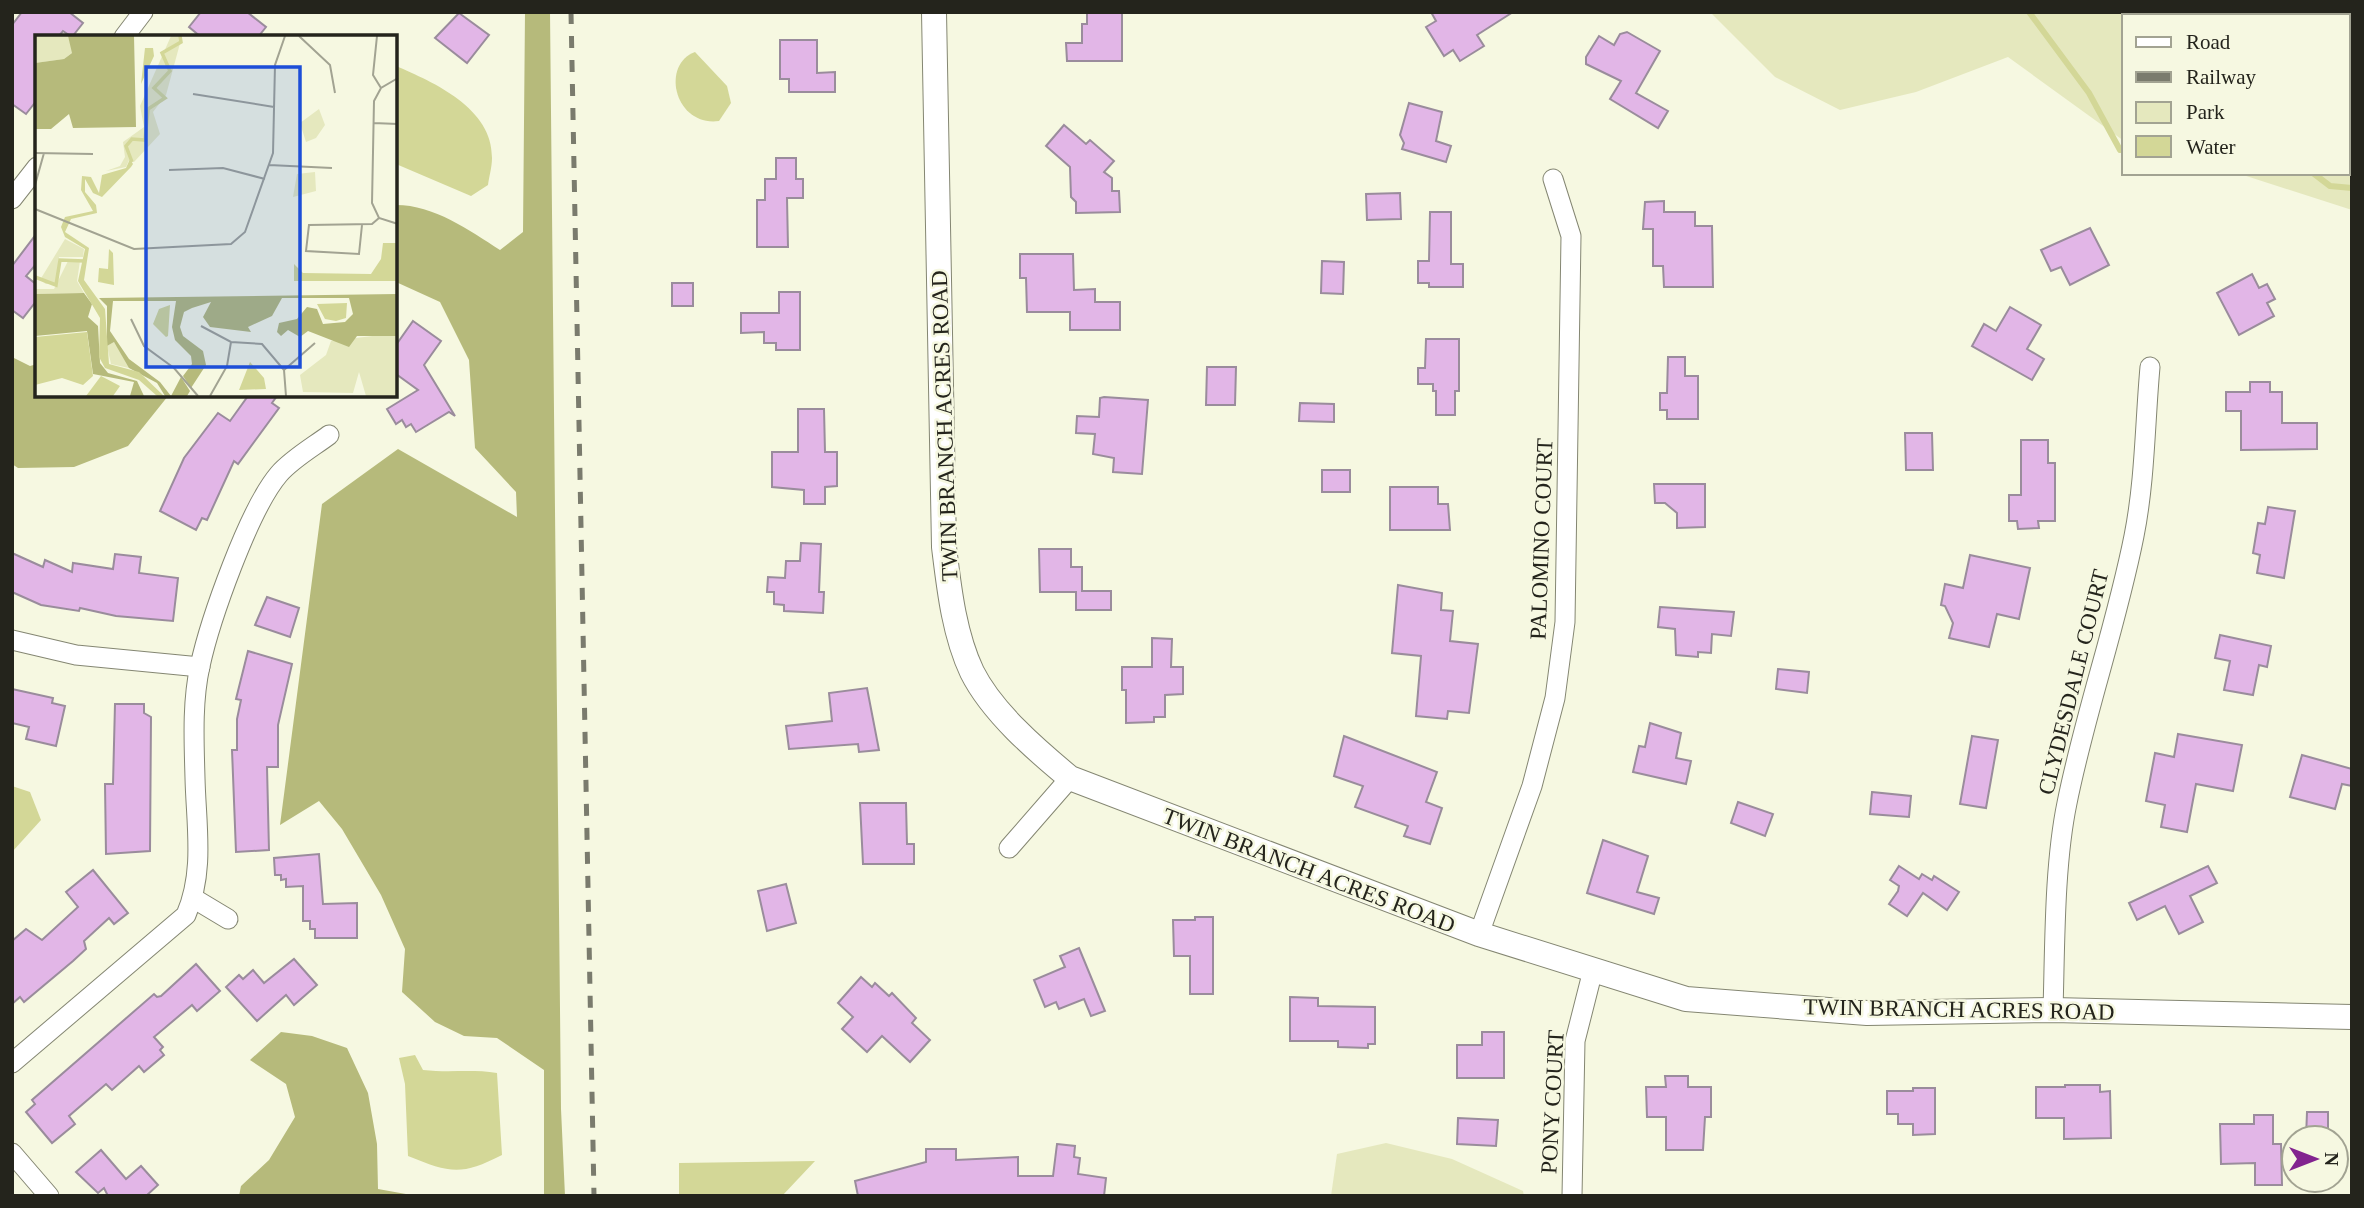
<svg xmlns="http://www.w3.org/2000/svg" width="2364" height="1208" viewBox="0 0 2364 1208" font-family="'Times New Roman',serif">
	<style>
		.green { fill: #e5e8be }
		.forest { fill: #b6ba7b }
		.water { fill: #d3d797 }
		.lines { fill: none; stroke-linecap: round; stroke-linejoin: round }
		.stream { stroke: #d3d797; stroke-width: 6 }
		.building { fill: #e2b6e7; stroke: #9a8c9c; stroke-width: 2 }
		.minor-casing { stroke: #848672; stroke-width: 21 }
		.tertiary-casing { stroke: #848672; stroke-width: 26 }
		.minor { stroke: #fff; stroke-width: 19 }
		.tertiary { stroke: #fff; stroke-width: 24 }
		.rail { stroke: #7a7b6d; stroke-width: 5; stroke-dasharray: 12 12; stroke-linecap: butt }
		.labels { text-anchor: middle; stroke-width: 5; stroke-linejoin: round; paint-order: stroke }
		.street-label { font-size: 23px; fill: #24241c; stroke: #f6f8e1 }
		.inset-river { fill: none; stroke: #d3d797; stroke-width: 3.5 }
		.inset-road { fill: none; stroke: #a2a392; stroke-width: 2 }
		.view { fill: #1d4ed8; fill-opacity: 0.15; stroke: #1d4ed8; stroke-width: 3.5 }
		.inset-edge { fill: none; stroke: #24241c; stroke-width: 3.5 }
	</style>
	<rect width="100%" height="100%" fill="#f6f8e1"/>
	<g class="green">
		<polygon points="1710,12 2129,12 2133,16 2124,16 2124,141 2008,57 1916,92 1840,110 1775,77"/>
		<polygon points="2348,93 2352,95 2352,210 2237,173 2348,173"/>
		<polygon points="1386,1143 1452,1159 1523,1191 1524,1196 1331,1196 1337,1154"/>
	</g>
	<g class="forest">
		<path d="M525,12H550L561,1109L565,1196H544V1070L497,1038L464,1036L435,1022L402,992L405,949L381,895L342,829L319,801L280,825L322,504L398,449L517,517L516,492L475,448L469,360L440,302L396,282V205C434,205 469,230 500,250L523,232Z"/>
		<polygon points="12,357 30,366 37,364 37,396 168,396 128,446 74,467 18,468 12,464"/>
		<polygon points="281,1032 312,1036 347,1048 368,1093 377,1144 378,1189 417,1196 239,1196 241,1186 269,1160 295,1117 286,1084 250,1060"/>
	</g>
	<g class="water">
		<polygon points="2300,12 2352,12 2352,42 2348,40 2348,16 2305,16"/>
		<path d="M695,52L727,86L731,103L719,121C675,127 660,65 695,52Z"/>
		<path d="M396,66C433,82 493,108 492,158C492,167 489,177 488,185L471,196L396,164Z"/>
		<polygon points="12,786 30,792 41,820 12,852"/>
		<path d="M415,1055L423,1070C449,1073 472,1069 497,1073L502,1155C461,1176 450,1173 408,1156L405,1084L399,1058Z"/>
		<polygon points="815,1161 782,1196 679,1196 679,1163"/>
	</g>
	<g class="lines">
		<g class="stream">
			<polyline points="2029,12 2089,93 2120,150 2124,148"/>
			<polyline points="2313,173 2330,186 2352,188"/>
		</g>
	</g>
	<g class="building">
		<polygon points="22,12 69,12 83,23 72,37 63,31 58,37 37,37 37,100 26,114 12,104 12,25"/>
		<polygon points="201,12 247,12 266,27 258,37 201,37 189,27"/>
		<polygon points="1087,12 1122,12 1122,61 1067,61 1066,43 1082,43 1082,24 1087,24"/>
		<polygon points="1431,12 1513,12 1477,35 1484,46 1460,61 1453,50 1444,56 1426,27 1436,21"/>
		<polygon points="459,13 489,35 467,63 435,38"/>
		<polygon points="1627,32 1660,51 1636,93 1668,111 1658,128 1610,99 1621,81 1586,64 1586,57 1599,36 1614,45 1620,34"/>
		<polygon points="780,40 817,40 817,73 835,72 835,92 789,92 789,79 780,79"/>
		<polygon points="1409,103 1442,112 1436,141 1451,146 1446,162 1402,149 1404,143 1400,135"/>
		<polygon points="1064,125 1086,144 1090,140 1114,161 1104,172 1112,178 1112,191 1119,191 1120,212 1076,213 1076,202 1071,197 1070,167 1046,146"/>
		<polygon points="776,158 796,158 796,179 803,179 803,198 787,198 788,247 757,247 757,200 765,200 765,179 776,179"/>
		<polygon points="1400,193 1401,219 1367,220 1366,194"/>
		<polygon points="1664,201 1664,212 1695,212 1695,226 1712,226 1713,287 1664,287 1663,266 1653,266 1653,229 1643,229 1645,202"/>
		<polygon points="1430,212 1451,212 1451,264 1463,264 1463,287 1429,287 1429,283 1418,283 1418,261 1429,261"/>
		<polygon points="2090,228 2109,265 2070,285 2061,267 2051,271 2041,250"/>
		<polygon points="37,233 37,263 26,276 37,285 37,300 23,318 12,310 12,266"/>
		<polygon points="1020,254 1073,254 1074,290 1095,289 1095,302 1120,302 1120,330 1070,330 1070,312 1027,312 1026,278 1020,278"/>
		<polygon points="1322,261 1344,262 1343,294 1321,293"/>
		<polygon points="2252,274 2259,288 2267,284 2275,299 2267,303 2274,316 2239,335 2217,293"/>
		<rect x="672" y="283" width="21" height="23"/>
		<polygon points="779,292 800,292 800,350 776,350 776,343 764,343 764,332 741,333 741,313 779,313"/>
		<polygon points="2010,307 2041,325 2027,349 2044,359 2032,380 1972,346 1984,324 1996,331"/>
		<polygon points="413,321 441,341 424,365 455,416 449,412 416,432 411,424 406,427 402,420 396,424 387,409 418,390 396,374 396,345"/>
		<polygon points="1426,339 1459,339 1459,391 1455,391 1455,415 1436,415 1436,391 1433,391 1433,384 1418,384 1418,368 1425,368"/>
		<polygon points="1668,357 1685,357 1685,376 1698,376 1698,419 1667,419 1667,410 1660,410 1660,393 1667,393"/>
		<polygon points="1207,367 1236,367 1235,405 1206,405"/>
		<polygon points="2250,382 2270,382 2270,392 2282,392 2282,423 2317,423 2317,449 2241,450 2241,411 2226,411 2226,392 2250,392"/>
		<polygon points="248,396 277,396 272,403 279,408 238,464 234,461 207,520 202,518 196,530 160,511 184,458 218,413 230,421"/>
		<polygon points="1104,397 1148,400 1142,474 1113,472 1114,458 1093,454 1095,434 1076,433 1077,416 1099,417 1100,398"/>
		<polygon points="1300,403 1334,404 1334,422 1299,421"/>
		<polygon points="798,409 824,409 825,452 837,452 837,486 825,487 825,504 804,504 804,490 772,487 772,452 798,452"/>
		<polygon points="1905,433 1932,433 1933,470 1906,470"/>
		<polygon points="2021,440 2048,440 2048,463 2055,463 2055,521 2038,521 2039,528 2018,529 2017,521 2009,521 2009,495 2021,495"/>
		<rect x="1322" y="470" width="28" height="22"/>
		<polygon points="1654,484 1705,484 1705,527 1677,528 1677,513 1665,503 1655,503"/>
		<polygon points="1390,487 1438,487 1438,504 1448,504 1450,530 1390,530"/>
		<polygon points="2268,507 2295,511 2284,578 2257,573 2260,555 2253,553 2258,523 2265,524"/>
		<polygon points="801,543 821,544 819,592 824,592 823,613 784,611 784,605 774,604 774,592 767,592 768,577 785,578 786,561 800,561"/>
		<polygon points="1039,549 1071,549 1071,567 1082,567 1082,591 1111,591 1111,610 1076,610 1076,592 1040,592"/>
		<polygon points="12,553 43,567 45,560 72,572 73,563 113,569 115,554 141,557 139,573 178,578 173,621 116,616 80,608 79,611 41,605 12,592"/>
		<polygon points="1970,555 2030,568 2019,619 1997,614 1989,647 1949,638 1953,623 1945,606 1941,605 1945,584 1963,588"/>
		<polygon points="1398,585 1442,593 1441,610 1453,611 1450,641 1478,644 1469,713 1448,711 1447,719 1416,716 1421,656 1392,653"/>
		<polygon points="267,597 299,608 290,637 255,625"/>
		<polygon points="1660,607 1734,612 1731,636 1712,634 1711,653 1698,652 1698,657 1676,655 1675,629 1658,627"/>
		<polygon points="2220,635 2271,646 2267,667 2259,665 2253,695 2224,690 2230,661 2215,658"/>
		<polygon points="1152,638 1172,639 1171,667 1183,667 1183,694 1165,695 1165,717 1154,717 1154,722 1126,723 1126,690 1122,690 1122,667 1152,667"/>
		<polygon points="248,651 292,664 278,725 278,767 267,767 269,850 236,852 232,750 237,750 237,719 241,700 236,699"/>
		<polygon points="1778,669 1809,672 1807,693 1776,689"/>
		<polygon points="867,688 879,750 859,752 858,744 789,749 786,726 832,721 829,693"/>
		<polygon points="12,689 53,698 52,703 65,706 56,746 26,739 29,727 12,723"/>
		<polygon points="115,704 144,704 144,713 151,717 150,851 106,854 105,784 113,784"/>
		<polygon points="1650,723 1681,733 1676,758 1691,761 1686,784 1633,772 1639,746 1645,747"/>
		<polygon points="2178,734 2242,745 2233,791 2196,784 2187,832 2161,827 2165,805 2146,801 2155,753 2174,757"/>
		<polygon points="1344,736 1437,772 1426,802 1442,808 1430,844 1404,836 1408,826 1355,807 1363,786 1334,776"/>
		<polygon points="1972,736 1998,740 1986,808 1960,804"/>
		<polygon points="2302,755 2352,769 2352,786 2342,784 2335,809 2290,797"/>
		<polygon points="1872,792 1911,796 1909,817 1870,814"/>
		<polygon points="1738,802 1773,814 1765,836 1731,823"/>
		<polygon points="860,803 906,803 907,844 914,844 914,864 863,864"/>
		<polygon points="1603,840 1648,856 1637,892 1659,898 1654,914 1587,893"/>
		<polygon points="319,854 323,904 357,903 357,938 315,938 315,929 310,929 310,921 303,921 303,886 286,887 286,879 281,880 281,875 275,875 274,858"/>
		<polygon points="1899,866 1919,879 1922,874 1932,880 1934,876 1959,892 1947,910 1923,893 1907,916 1889,904 1898,891 1899,886 1890,880"/>
		<polygon points="2208,866 2217,883 2190,896 2203,922 2179,934 2165,906 2137,920 2129,903"/>
		<polygon points="93,870 128,913 114,924 109,918 84,941 86,949 73,961 24,1002 20,997 12,1004 12,941 26,929 42,940 78,907 66,892"/>
		<polygon points="786,884 796,923 767,931 758,891"/>
		<polygon points="1195,917 1213,917 1213,994 1190,994 1190,956 1174,956 1173,920 1195,920"/>
		<polygon points="1079,948 1105,1011 1091,1016 1084,999 1059,1009 1056,1002 1045,1007 1034,980 1065,967 1060,956"/>
		<polygon points="294,959 317,985 294,1005 286,995 257,1021 226,987 239,975 243,979 253,970 264,983"/>
		<polygon points="196,964 220,991 197,1011 192,1005 154,1037 163,1047 160,1050 164,1055 144,1072 139,1066 112,1090 106,1084 69,1116 75,1124 52,1143 26,1112 35,1104 32,1100 154,994 157,997 161,996"/>
		<polygon points="861,977 872,987 875,983 889,996 892,993 916,1018 912,1023 930,1040 910,1062 882,1036 867,1052 842,1029 853,1017 838,1003"/>
		<polygon points="1290,997 1318,998 1318,1006 1375,1007 1375,1044 1368,1044 1368,1048 1338,1047 1338,1041 1290,1041"/>
		<polygon points="1482,1032 1504,1032 1504,1078 1457,1078 1457,1045 1482,1045"/>
		<polygon points="1665,1076 1688,1076 1688,1087 1711,1087 1711,1117 1705,1117 1703,1150 1666,1150 1666,1117 1647,1117 1646,1087 1666,1087"/>
		<polygon points="2065,1085 2100,1085 2100,1092 2110,1091 2111,1138 2064,1139 2064,1118 2036,1118 2036,1087 2065,1087"/>
		<polygon points="1913,1088 1935,1088 1935,1134 1913,1135 1913,1124 1898,1124 1898,1114 1887,1114 1887,1091 1913,1091"/>
		<polygon points="2307,1112 2328,1112 2328,1138 2306,1138"/>
		<polygon points="2254,1115 2273,1115 2273,1144 2281,1144 2282,1185 2255,1185 2255,1163 2221,1164 2220,1124 2254,1124"/>
		<polygon points="1458,1118 1498,1120 1496,1146 1457,1144"/>
		<polygon points="1057,1144 1075,1146 1074,1157 1080,1158 1078,1174 1106,1178 1104,1196 858,1196 855,1181 926,1162 926,1149 956,1149 956,1160 1018,1157 1018,1176 1053,1176"/>
		<polygon points="101,1150 126,1179 141,1166 158,1185 146,1196 108,1196 104,1188 98,1193 76,1172"/>
	</g>
	<g class="lines">
		<defs>
			<g id="minor">
				<polyline points="124,37 143,12"/>
				<polyline points="12,199 37,167"/>
				<polyline points="12,640 76,655 200,667"/>
				<polyline points="1009,848 1070,778"/>
				<polyline points="193,898 228,919"/>
				<polyline points="1479,934 1532,786 1555,698 1565,622 1571,236 1553,179"/>
				<path d="M2053,1010C2055,946 2054,866 2067,803C2085,713 2116,627 2134,536C2145,481 2145,422 2150,367"/>
				<path d="M12,1063L186,915C205,871 196,824 195,778C194,741 192,702 200,666C210,620 249,509 279,474C292,459 313,447 329,435"/>
				<polyline points="12,1153 49,1196"/>
				<polyline points="1572,1196 1575,1041 1593,970"/>
			</g>
			<path id="tertiary" d="M934,12L944,547C949,588 954,634 972,672C992,712 1036,750 1070,778L1479,934L1686,999L1867,1013L2053,1010L2352,1017"/>
		</defs>
		<use href="#minor" class="minor-casing"/>
		<use href="#tertiary" class="tertiary-casing"/>
		<use href="#minor" class="minor"/>
		<use href="#tertiary" class="tertiary"/>
		<polyline class="rail" points="571,12 594,1196"/>
	</g>
	<g class="labels">
		<g class="street-label">
			<text transform="translate(944 426) rotate(-92)" y="8">TWIN BRANCH ACRES ROAD</text>
			<text transform="translate(1541 539) rotate(-88)" y="8">PALOMINO COURT</text>
			<text transform="translate(2073 682) rotate(-76)" y="8">CLYDESDALE COURT</text>
			<text transform="translate(1309 870) rotate(21)" y="8">TWIN BRANCH ACRES ROAD</text>
			<text transform="translate(1959 1009) rotate(1)" y="8">TWIN BRANCH ACRES ROAD</text>
			<text transform="translate(1552 1102) rotate(-87)" y="8">PONY COURT</text>
		</g>
	</g>
	<g transform="translate(35 35)">
		<rect width="362" height="362" fill="#f6f8e1"/>
		<path d="M0,1H33L38,17L29,24L0,28ZM136,1H147L131,60L118,77L125,99L99,127L95,123L91,132L71,136L85,131L90,122L88,107L109,92L105,71ZM284,74L290,90L281,103L271,107L265,88ZM280,137L281,156L258,162L262,139ZM30,204L49,214L48,222H24L21,248L11,249L5,245ZM33,226H45L42,246L49,258L0,259V254H19ZM354,299L362,301V361H331L324,337L318,358L268,357L265,340L291,320L296,306ZM79,307L95,328L94,333L76,329L72,311Z" fill="#e5e8be"/>
		<path d="M33,1H99L101,92L38,93L34,79L16,94H0V28L29,24L37,18ZM49,258L57,269L53,282L63,291L65,328L73,338L102,346L109,361H95L99,347L58,339L52,296L0,301V259ZM362,259V301H322L314,312L273,296L265,302L253,295L246,301L242,297L244,288L262,284L272,272L282,274L288,289L310,287L318,279L314,263H247L237,281L213,292L216,297L175,292L168,282L176,267L157,273L149,277L145,292L148,301L168,316L171,330L156,353L148,341L157,329L156,321L140,305L137,292L141,266H78L75,296L94,324L125,347L136,361L146,342L155,356L152,361H130L122,348L94,333L79,307L72,311V271L64,263Z" fill="#b6ba7b"/>
		<path d="M110,13H118L119,21L106,49ZM95,124L98,129L96,132L67,162L58,158L50,144V157L61,170L62,178L36,184L30,197L54,213L49,245L70,274L74,329L104,337L129,361H122L104,345L70,333L64,322L65,283L43,246L50,214L30,202L26,192L30,182L58,176L46,155L47,141L56,142L64,158L67,140L91,133ZM348,208H362V246H259V229L268,238L336,239L346,224ZM74,214L78,218L79,250L63,247L64,233L73,234ZM312,268L311,283L301,286L290,284L282,269ZM135,270L133,301L131,302L118,289L124,274ZM52,297L58,341L48,350L27,343L0,350V302ZM215,327L229,343L231,354L204,355ZM66,341L85,351L78,361H51Z" fill="#d3d797"/>
		<path class="inset-river" d="M97,127L91,111L97,104L110,105L113,74L130,63L119,53L135,36L127,18L146,7L145,1M0,242L21,250L25,225L49,226"/>
		<path class="inset-road" d="M264,1L295,30L300,58M342,1L338,40L346,53M363,43L346,53L339,66L337,168L344,183L363,189M158,59L239,72M338,88L363,89M0,118L58,119M234,130L297,133M134,135L188,133L230,144M0,150L9,118M0,174L99,214L196,209L210,197L238,118L240,30L250,1M327,190L324,219L271,216L274,190L337,189L344,183M96,284L109,311L139,333L163,361M166,291L196,307L227,309L249,335L251,361M249,335L280,308M175,361L192,331L196,307"/>
		<path class="view" d="M111,32H265V332H111Z"/>
		<rect width="362" height="362" class="inset-edge"/>
	</g>
	<rect width="2364" height="1208" fill="none" stroke="#24241c" stroke-width="28"/>
	<rect x="2122" y="14" width="228" height="161" fill="#f6f8e1" stroke="#a2a392" stroke-width="2"/>
	<rect x="2136" y="37" width="35" height="10" fill="#ffffff" stroke="#a2a392" stroke-width="2"/>
	<text x="2186" y="49" font-size="21" fill="#24241c">Road</text>
	<rect x="2136" y="72" width="35" height="10" fill="#7a7b6d" stroke="#a2a392" stroke-width="2"/>
	<text x="2186" y="84" font-size="21" fill="#24241c">Railway</text>
	<rect x="2136" y="102" width="35" height="21" fill="#e5e8be" stroke="#a2a392" stroke-width="2"/>
	<text x="2186" y="119" font-size="21" fill="#24241c">Park</text>
	<rect x="2136" y="136" width="35" height="21" fill="#d3d797" stroke="#a2a392" stroke-width="2"/>
	<text x="2186" y="154" font-size="21" fill="#24241c">Water</text>
	<g transform="translate(2315 1159) rotate(90)"><circle r="33" fill="#f6f8e1" stroke="#a2a392" stroke-width="2"/>
	<path d="M0-5L12 26L0 18L-12 26Z" fill="#82238f"/>
	<text y="-10" font-size="19" font-weight="bold" text-anchor="middle" fill="#24241c">N</text>
	</g>
</svg>
